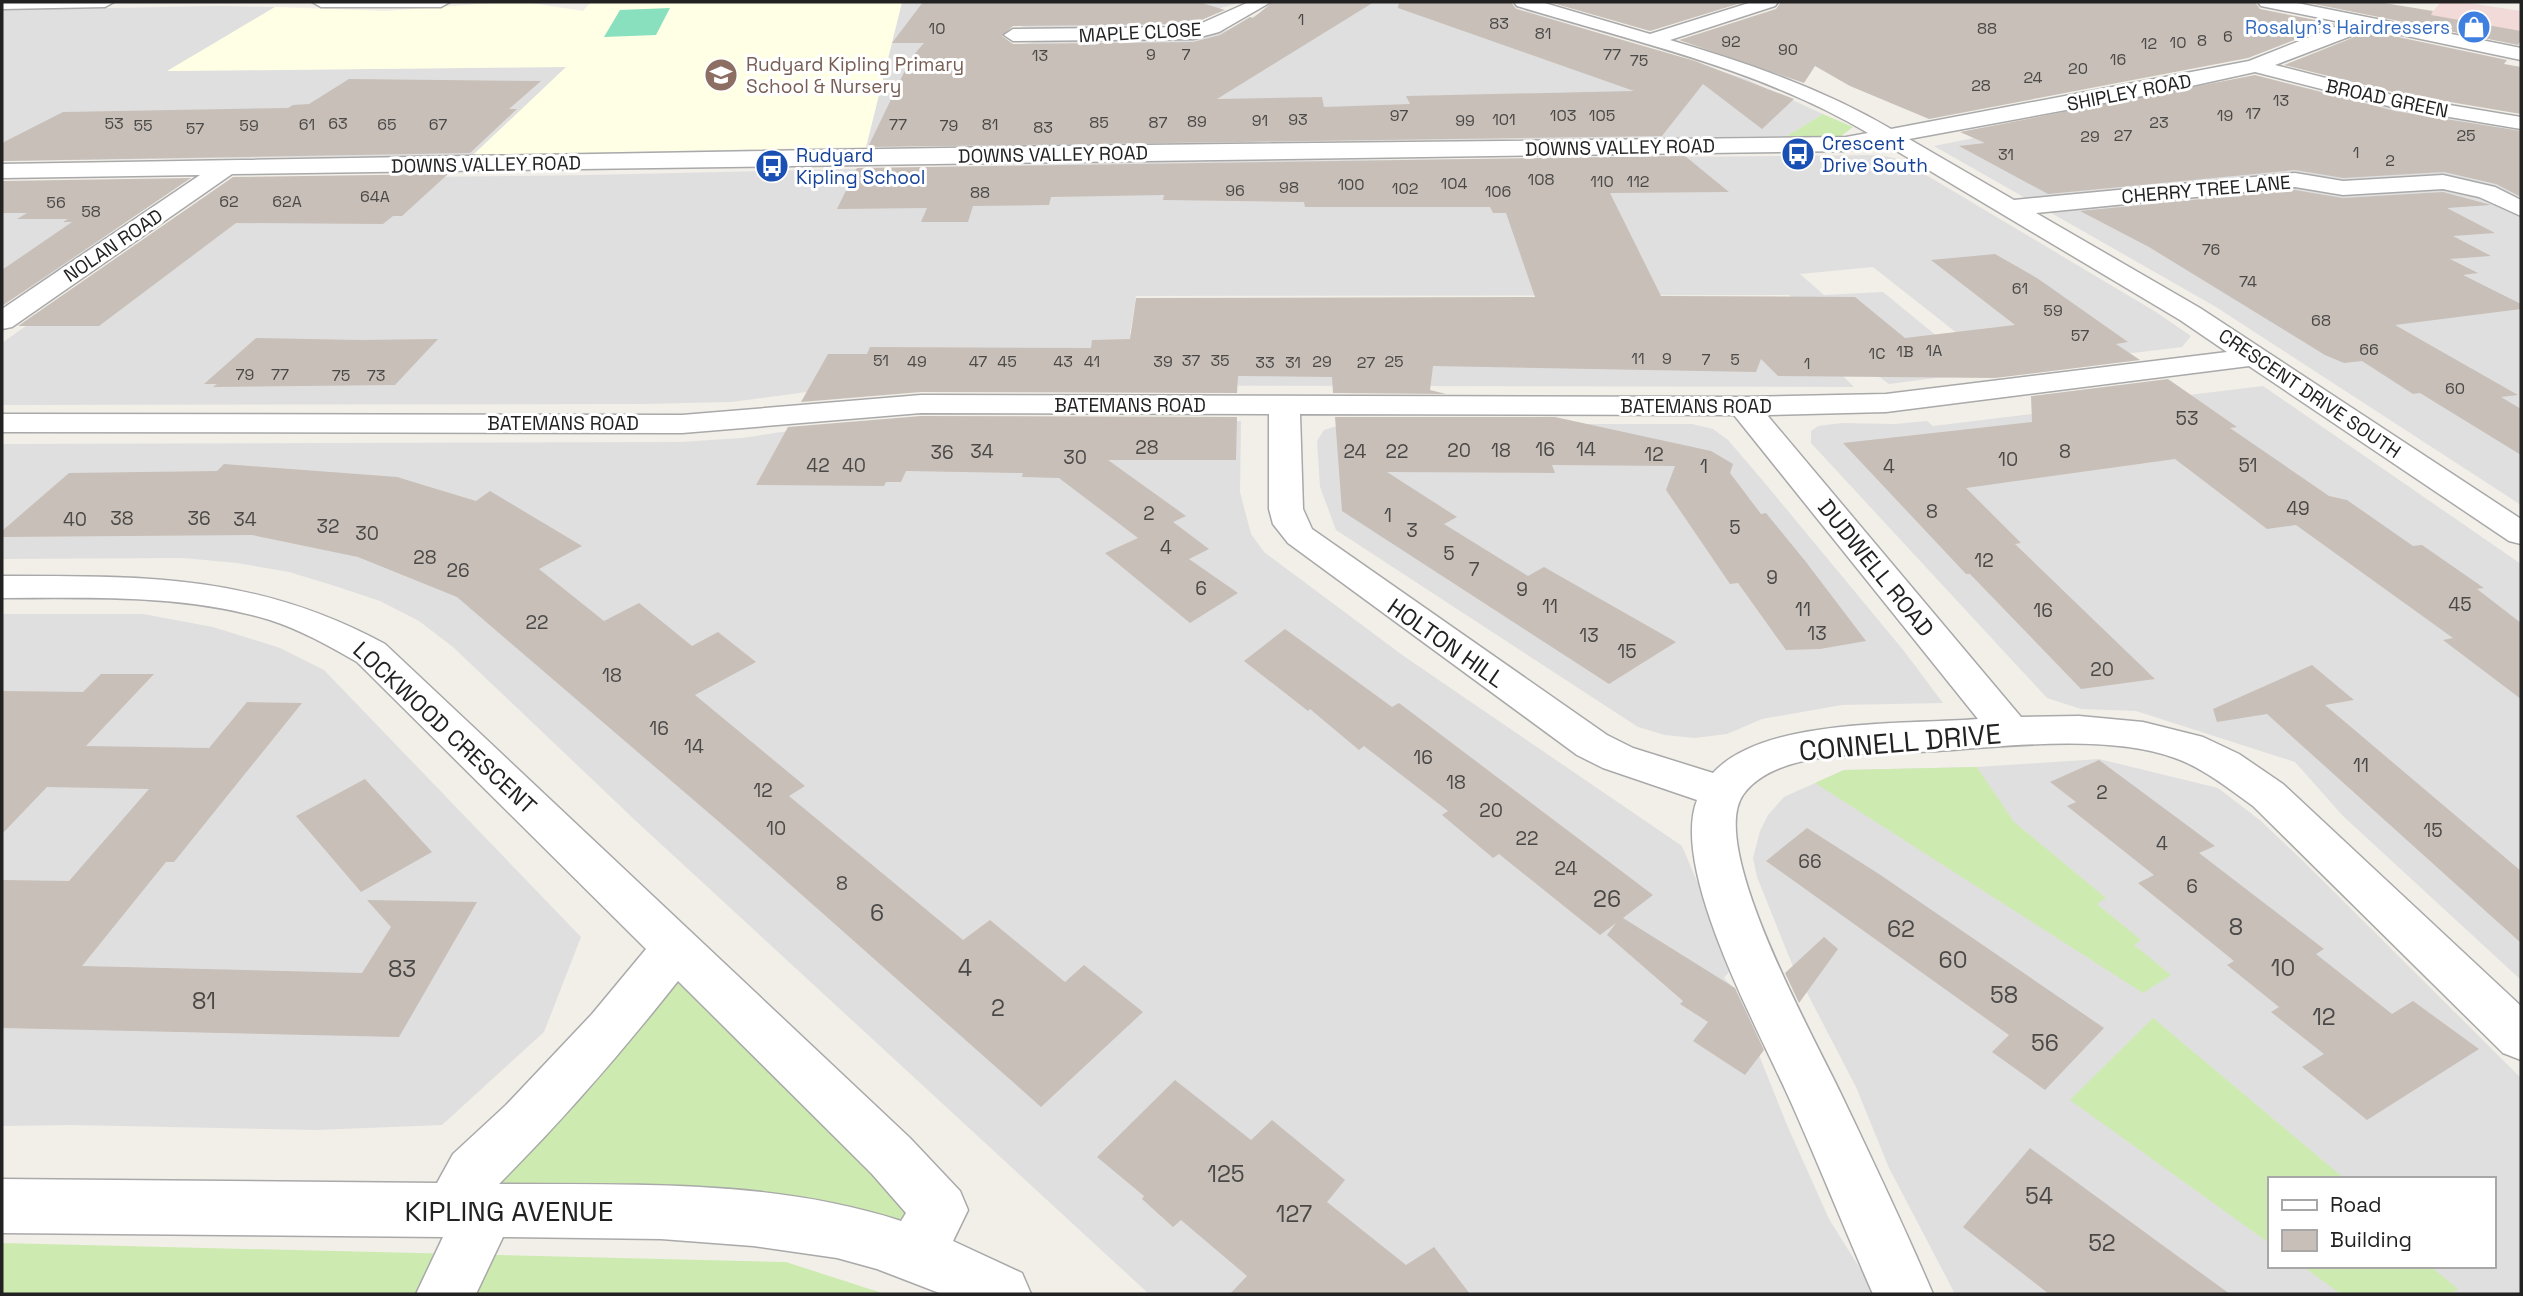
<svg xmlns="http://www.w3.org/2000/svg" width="2523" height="1296" viewBox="0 0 2523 1296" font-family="'Space Grotesk',sans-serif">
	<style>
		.residential { fill: #e0dfdf; fill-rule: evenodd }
		.commercial { fill: #f2dad9 }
		.education { fill: #ffffe5 }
		.grass { fill: #cdebb0 }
		.pitch { fill: #88e0be }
		.building { fill: #c7bfb8 }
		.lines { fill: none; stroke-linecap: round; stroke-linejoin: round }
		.minor-casing { stroke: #a9a9a9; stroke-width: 3 }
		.minor { fill: #fff; fill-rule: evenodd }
		.labels { text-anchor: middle; stroke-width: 6; stroke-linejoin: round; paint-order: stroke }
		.far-number-label { font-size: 16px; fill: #4b4948 }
		.far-shop-label { font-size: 19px; fill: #366cbe; stroke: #fff; text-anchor: end }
		.far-street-label { font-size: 19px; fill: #222; stroke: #fff }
		.far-education-label { font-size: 19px; fill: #785e54; stroke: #fff; text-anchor: start }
		.far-transit-label { font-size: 19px; fill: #164399; stroke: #fff; text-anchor: start }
		.number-label { font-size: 19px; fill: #4b4948 }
		.street-label { font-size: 23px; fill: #222; stroke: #fff }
		.near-number-label { font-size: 23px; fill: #4b4948 }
		.near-street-label { font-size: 28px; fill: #222; stroke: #fff }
	</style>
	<rect width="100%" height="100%" fill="#f2efe9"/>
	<g class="residential">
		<polygon points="902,2 1242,2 1143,30 1032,30 1015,24 989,29 1008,47 1044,40 1208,36 1230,29 1281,2 1497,2 1746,79 1823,114 1787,136 866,147"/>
		<polygon points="218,6 275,7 169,71 567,67 473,155 2,161 2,10"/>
		<polygon points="2268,79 2406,111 2521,131 2521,505 2216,307 1934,146"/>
		<polygon points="1881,155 1901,160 2156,312 2191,336 2182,347 2017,367 1958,334 1873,267 1800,274 1824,295 1883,292 1981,372 1889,384 1866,367 1789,295 1136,296 1130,334 1795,328 1854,387 940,385 837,388 731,402 642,404 2,405 2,343 92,279 289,179 320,176 342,178 589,175 1152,162"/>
		<polygon points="166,181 171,190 46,279 2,304 2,183"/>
		<polygon points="2263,386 2521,564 2521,980 2343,816 2295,762 2136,711 2081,709 2047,698 1811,443 1811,431 1818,426 1842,423 1895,424 1927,421 1933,426"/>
		<polygon points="1241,421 1240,492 1251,534 1264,552 1405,657 1682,846 1733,967 1724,978 1731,985 1787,1125 1829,1219 1876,1294 1149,1294 637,822 453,647 419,621 380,601 335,586 289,572 237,563 183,558 2,559 2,444 680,442 742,438 821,426 1170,424"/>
		<polygon points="1343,424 1692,424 1713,429 1728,440 1764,482 1904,651 1943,703 1842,705 1762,719 1727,734 1695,738 1665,735 1638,727 1336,530 1320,487 1317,441 1324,430"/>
		<polygon points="2,614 143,614 213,627 280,648 324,670 581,937 544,1032 442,1125 316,1130 71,1125 2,1126"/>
		<path d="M2099,759L2218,788L2261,821L2301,859L2521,1078V1294H1955L1889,1168L1856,1087L1792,964L1757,877L1753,858L1760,831L1768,815L1784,797L1844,770L1977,767ZM2269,1179H2493V1266H2269Z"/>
	</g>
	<polygon class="commercial" points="2441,2 2462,2 2521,11 2521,41 2423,23"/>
	<polygon class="education" points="505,2 525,2 583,11 591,2 902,2 866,147 473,155 566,67 167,71 275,7 385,11"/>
	<g class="grass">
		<polygon points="1823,114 1853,127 1840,137 1787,136"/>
		<polygon points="1977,767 2014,822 2106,898 2097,904 2141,940 2134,945 2171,975 2143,993 1815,783 1844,770"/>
		<polygon points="675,949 940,1210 915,1252 485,1213 473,1172"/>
		<polygon points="2153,1018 2345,1179 2269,1179 2269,1243 2070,1100"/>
		<polygon points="2,1243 786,1262 885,1294 2,1294"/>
		<polygon points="2302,1266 2430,1266 2458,1289 2451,1294 2341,1294"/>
	</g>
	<polygon class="pitch" points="670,8 656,35 604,37 620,10"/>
	<g class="building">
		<polygon points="923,2 1199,2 1225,10 1192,24 1013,26 1002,36 1013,44 1193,42 1220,35 1250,17 1253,18 1273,2 1374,2 1217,99 1322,97 1324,107 1410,104 1406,96 1634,91 1398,8 1399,2 1511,2 1516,9 1695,61 1794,99 1762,129 1703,84 1662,136 868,147 911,58 924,43 892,43"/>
		<polygon points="1549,2 1744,2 1650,31"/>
		<polygon points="1781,2 2255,2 2260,9 2336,24 2248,58 1929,119 1850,86 1815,66 1804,83 1679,40 1776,9"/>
		<polygon points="2304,2 2378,2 2433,11 2431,15 2521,31 2521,40 2518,45"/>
		<polygon points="2365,30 2507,60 2504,64 2521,67 2521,114 2397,93 2284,65 2352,38"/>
		<polygon points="2255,75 2395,111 2521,131 2521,197 2496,184 2444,172 2343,178 2295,170 2048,194 1959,146 1985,143 1960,132"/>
		<polygon points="349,79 541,81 509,109 517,109 470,153 2,161 2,143 63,112 288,108 293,105 309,104"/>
		<polygon points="1685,156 1729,192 1610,193 1661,296 1855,297 1905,338 2015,325 1931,260 1995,254 2037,278 2128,342 2116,344 2140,360 1995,378 1778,376 1761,359 1756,372 1433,366 1430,390 1446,394 1333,393 1332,377 1238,376 1237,393 921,392 801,402 828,354 867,354 870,347 1091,348 1092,340 1130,339 1136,298 1535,297 1506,213 1493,213 1490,207 1305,207 1304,202 1163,200 1164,195 1051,197 1049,205 973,206 968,222 921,222 927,208 837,209 857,168"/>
		<polygon points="448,174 402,216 393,216 383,224 236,223 99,326 18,326 233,177"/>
		<polygon points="191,178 2,306 2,270 72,222 63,222 68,219 17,219 27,213 2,213 2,181"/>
		<polygon points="2295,190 2343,198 2443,192 2491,205 2447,208 2495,233 2453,236 2491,256 2450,259 2478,273 2463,275 2521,304 2521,309 2395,325 2518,395 2501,397 2521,409 2521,455 2420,393 2413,394 2362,361 2344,363 2325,355 2149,247 2080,211"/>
		<polygon points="256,338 361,340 438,339 395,385 213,387 217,384 204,384"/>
		<polygon points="2168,379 2237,427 2230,428 2329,496 2347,500 2413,546 2422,545 2484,588 2477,589 2521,623 2521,699 2443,640 2453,638 2296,525 2267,529 2175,459 1966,488 2021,543 2015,544 2155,679 2081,689 1970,574 1966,574 1843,443 2032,422 2031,396"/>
		<polygon points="921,416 1237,417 1236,460 1108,460 1186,516 1156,530 1173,522 1209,549 1189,559 1238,593 1190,623 1105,553 1138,538 1059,478 1022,477 1023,473 906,471 901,482 886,482 884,486 756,485 788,427"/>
		<polygon points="1335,417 1555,417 1711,451 1733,464 1730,473 1761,514 1766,513 1806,562 1866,641 1820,649 1786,650 1738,583 1730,584 1666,490 1675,466 1552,465 1555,473 1387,472 1457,517 1444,524 1528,576 1544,567 1676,642 1609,684 1342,511"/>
		<polygon points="224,464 397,477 476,501 490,491 582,546 539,569 604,621 639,603 692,646 718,632 756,662 695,695 805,786 789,796 963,940 990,920 1065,982 1084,965 1143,1012 1041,1107 732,833 457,597 358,557 252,535 2,537 2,531 69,473 217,471"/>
		<polygon points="1285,629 1392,707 1399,703 1653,895 1623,918 1735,988 1764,1050 1745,1075 1693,1041 1708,1022 1680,1004 1683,1001 1607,935 1616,923 1600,935 1499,854 1493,858 1442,815 1448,811 1364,746 1359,750 1310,709 1308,711 1244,661"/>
		<polygon points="2312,665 2354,700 2325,705 2521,871 2521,943 2267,714 2217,722 2213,709"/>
		<polygon points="101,674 154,674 86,746 209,748 247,702 302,703 174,862 166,862 82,966 362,973 391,927 367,900 477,902 399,1037 2,1028 2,880 69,881 149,789 47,787 2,834 2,691 83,692"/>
		<polygon points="2099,760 2215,846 2199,853 2324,949 2316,954 2392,1014 2413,1001 2479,1049 2367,1120 2302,1067 2324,1054 2271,1012 2279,1007 2227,965 2234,961 2138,883 2154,875 2067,806 2076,802 2050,782"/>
		<polygon points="365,779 432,852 361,892 296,816"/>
		<polygon points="1807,828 1879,874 2104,1028 2045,1090 1992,1052 2009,1035 1766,861"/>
		<polygon points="1824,937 1838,949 1799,1003 1785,973"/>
		<polygon points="1175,1080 1251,1140 1272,1120 1345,1180 1327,1202 1406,1265 1434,1247 1470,1294 1230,1294 1247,1276 1181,1220 1173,1227 1142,1199 1144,1196 1097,1157"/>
		<polygon points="2030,1148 2165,1247 2230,1294 2049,1294 1963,1227"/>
	</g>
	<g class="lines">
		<defs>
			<g id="minor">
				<polygon points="2,2 114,2 105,7 2,9"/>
				<polygon points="312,2 450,2 441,7 321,7"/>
				<polygon points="1249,2 1271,2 1219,32 1193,39 1013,41 1004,35 1013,29 1193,27"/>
				<path d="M1514,2H1541L1650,34L1752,2H1778L1775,6L1670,40C1747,63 1821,88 1891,129L2249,61L2345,23L2261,6L2258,2H2292L2521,48V60L2364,27L2351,36L2275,65L2396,96L2521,117V129L2396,108L2255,72L2164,92L1909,139L2014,200L2295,173L2343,181L2443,175L2495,187L2521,200V216L2479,197L2443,189L2343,195L2295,187L2036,213L2200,308L2521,519V544L2509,541L2249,366L1886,412L1767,415L2021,717L2079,716L2143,722L2203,737L2239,754L2283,784L2521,1006V1060L2503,1053L2253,806C2228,788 2203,768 2175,758C2109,734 2007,746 1938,751C1883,755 1777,746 1743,795C1707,847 1815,1039 1840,1092C1872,1159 1904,1226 1933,1294H1873C1846,1233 1821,1170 1794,1109C1764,1039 1669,872 1697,800L1603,768L1577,755L1288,543L1273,524L1269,509V414L921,413L682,433L2,432V414L682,415L921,395L1743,397L1886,394L2227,352L2180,320L1885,144L1846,151L232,174L12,327L2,329V309L200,175L2,178V164L1061,146L1846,137L1868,133C1760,69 1635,42 1517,6ZM1300,414L1734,415L1978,719C1906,725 1764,717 1713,773L1633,748L1607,735L1312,529L1303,509Z"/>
				<path d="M2,576C144,576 256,574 385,644L910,1138L960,1191L968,1210L953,1241L1022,1273L1031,1294H942L877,1269L837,1258L753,1246L661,1239L503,1237L476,1294H416L443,1237L2,1233V1179L437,1183L453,1154L506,1105L592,1014L646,949L357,662C329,646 301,630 270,620C184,594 91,598 2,598ZM678,981L872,1174L906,1213L901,1221C772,1179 633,1185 499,1184C563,1120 622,1052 678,981Z"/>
			</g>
		</defs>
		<use href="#minor" class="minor-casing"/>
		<use href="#minor" class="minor"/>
	</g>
	<defs>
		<symbol id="shop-disc" viewBox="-11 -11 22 22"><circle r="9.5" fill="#3f7fe0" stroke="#fff"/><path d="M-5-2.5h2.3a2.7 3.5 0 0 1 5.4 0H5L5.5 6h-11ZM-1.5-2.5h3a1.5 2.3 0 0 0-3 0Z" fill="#fff"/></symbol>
		<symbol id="school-disc" viewBox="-11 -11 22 22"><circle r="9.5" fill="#8d6e63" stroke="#fff"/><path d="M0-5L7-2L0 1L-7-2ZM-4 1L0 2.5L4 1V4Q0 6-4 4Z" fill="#fff"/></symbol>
		<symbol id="bus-disc" viewBox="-11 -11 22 22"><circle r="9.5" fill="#1a4fb4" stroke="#fff"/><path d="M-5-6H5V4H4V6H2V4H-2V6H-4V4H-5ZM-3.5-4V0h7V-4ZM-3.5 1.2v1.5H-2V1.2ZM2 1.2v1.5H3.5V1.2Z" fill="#fff"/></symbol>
	</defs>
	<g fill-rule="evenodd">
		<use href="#shop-disc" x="2455" y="8" width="38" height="38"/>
		<use href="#school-disc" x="702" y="56" width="38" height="38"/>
		<use href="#bus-disc" x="1779" y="135" width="38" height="38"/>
		<use href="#bus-disc" x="753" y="147" width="38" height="38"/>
	</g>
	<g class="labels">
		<g class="far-number-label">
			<text x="1301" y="25">1</text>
			<text x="1499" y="29">83</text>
			<text x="937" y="34">10</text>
			<text x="1987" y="34">88</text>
			<text x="1543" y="39">81</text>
			<text x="2228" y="42">6</text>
			<text x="2202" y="46">8</text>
			<text x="1731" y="47">92</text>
			<text x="2178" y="48">10</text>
			<text x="2149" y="49">12</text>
			<text x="1788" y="55">90</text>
			<text x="1151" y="60">9</text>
			<text x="1186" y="60">7</text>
			<text x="1612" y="60">77</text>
			<text x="1040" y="61">13</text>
			<text x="2118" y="65">16</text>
			<text x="1639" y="66">75</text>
			<text x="2078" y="74">20</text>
			<text x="2033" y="83">24</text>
			<text x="1981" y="91">28</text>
			<text x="2281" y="106">13</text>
			<text x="2253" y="119">17</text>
			<text x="1399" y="121">97</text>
			<text x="1563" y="121">103</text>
			<text x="1602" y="121">105</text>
			<text x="2225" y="121">19</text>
			<text x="1298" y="125">93</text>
			<text x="1504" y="125">101</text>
			<text x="1260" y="126">91</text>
			<text x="1465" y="126">99</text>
			<text x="1197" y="127">89</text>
			<text x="1099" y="128">85</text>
			<text x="1158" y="128">87</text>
			<text x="2159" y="128">23</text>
			<text x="114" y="129">53</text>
			<text x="338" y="129">63</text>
			<text x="307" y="130">61</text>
			<text x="387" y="130">65</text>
			<text x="438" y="130">67</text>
			<text x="898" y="130">77</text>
			<text x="990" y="130">81</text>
			<text x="143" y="131">55</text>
			<text x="249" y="131">59</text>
			<text x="949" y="131">79</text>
			<text x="1043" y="133">83</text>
			<text x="195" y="134">57</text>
			<text x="2123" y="141">27</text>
			<text x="2466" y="141">25</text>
			<text x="2090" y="142">29</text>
			<text x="2356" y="158">1</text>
			<text x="2006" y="160">31</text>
			<text x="2390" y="166">2</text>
			<text x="1541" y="185">108</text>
			<text x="1602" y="187">110</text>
			<text x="1638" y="187">112</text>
			<text x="1454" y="189">104</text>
			<text x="1351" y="190">100</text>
			<text x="1289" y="193">98</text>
			<text x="1405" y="194">102</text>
			<text x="1235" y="196">96</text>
			<text x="1498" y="197">106</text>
			<text x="980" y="198">88</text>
			<text x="375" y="202">64A</text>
			<text x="229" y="207">62</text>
			<text x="287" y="207">62A</text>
			<text x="56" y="208">56</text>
			<text x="91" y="217">58</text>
			<text x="2211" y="255">76</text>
			<text x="2248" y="287">74</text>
			<text x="2020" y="294">61</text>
			<text x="2053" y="316">59</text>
			<text x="2321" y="326">68</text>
			<text x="2080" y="341">57</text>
			<text x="2369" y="355">66</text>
			<text x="1934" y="356">1A</text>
			<text x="1905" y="357">1B</text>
			<text x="1877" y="359">1C</text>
			<text x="1638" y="364">11</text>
			<text x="1667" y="364">9</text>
			<text x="1706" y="365">7</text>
			<text x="1735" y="365">5</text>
			<text x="881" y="366">51</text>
			<text x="1191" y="366">37</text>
			<text x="1220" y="366">35</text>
			<text x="917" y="367">49</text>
			<text x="978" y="367">47</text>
			<text x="1007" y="367">45</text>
			<text x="1063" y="367">43</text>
			<text x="1092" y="367">41</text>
			<text x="1163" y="367">39</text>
			<text x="1322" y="367">29</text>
			<text x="1394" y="367">25</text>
			<text x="1265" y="368">33</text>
			<text x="1293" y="368">31</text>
			<text x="1366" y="368">27</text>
			<text x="1807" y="369">1</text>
			<text x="245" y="380">79</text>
			<text x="280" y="380">77</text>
			<text x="341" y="381">75</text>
			<text x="376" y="381">73</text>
			<text x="2455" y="394">60</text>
		</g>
		<g class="far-shop-label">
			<text x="2450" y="34">Rosalyn's Hairdressers</text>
		</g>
		<g class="far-street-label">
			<text transform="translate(1140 32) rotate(-3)" y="7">MAPLE CLOSE</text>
			<text transform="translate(2129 92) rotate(-11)" y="7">SHIPLEY ROAD</text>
			<text transform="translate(2387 98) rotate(12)" y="7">BROAD GREEN</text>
			<text transform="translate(1620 147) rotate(-1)" y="7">DOWNS VALLEY ROAD</text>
			<text transform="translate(1053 154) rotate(-1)" y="7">DOWNS VALLEY ROAD</text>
			<text transform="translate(486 164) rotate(-1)" y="7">DOWNS VALLEY ROAD</text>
			<text transform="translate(2206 189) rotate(-5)" y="7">CHERRY TREE LANE</text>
			<text transform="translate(113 245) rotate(-34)" y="7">NOLAN ROAD</text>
			<text transform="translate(2310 393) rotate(34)" y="7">CRESCENT DRIVE SOUTH</text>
			<text x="1130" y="412">BATEMANS ROAD</text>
			<text x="1696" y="413">BATEMANS ROAD</text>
			<text x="563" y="430">BATEMANS ROAD</text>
		</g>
		<g class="far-education-label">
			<text x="746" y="71">Rudyard Kipling Primary<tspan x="746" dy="22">School &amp; Nursery</tspan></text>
		</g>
		<g class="far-transit-label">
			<text x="1822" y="150">Crescent<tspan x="1822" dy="22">Drive South</tspan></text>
			<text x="796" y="162">Rudyard<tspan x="796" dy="22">Kipling School</tspan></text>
		</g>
		<g class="number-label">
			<text x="2187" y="425">53</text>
			<text x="1147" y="454">28</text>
			<text x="1545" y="456">16</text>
			<text x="1586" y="456">14</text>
			<text x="1459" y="457">20</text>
			<text x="1501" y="457">18</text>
			<text x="982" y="458">34</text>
			<text x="1355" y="458">24</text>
			<text x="1397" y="458">22</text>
			<text x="2065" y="458">8</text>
			<text x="942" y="459">36</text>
			<text x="1654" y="461">12</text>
			<text x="1075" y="464">30</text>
			<text x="2008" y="466">10</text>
			<text x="818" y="472">42</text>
			<text x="854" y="472">40</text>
			<text x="2248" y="472">51</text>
			<text x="1704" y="473">1</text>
			<text x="1889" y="473">4</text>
			<text x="2298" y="515">49</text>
			<text x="1932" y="518">8</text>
			<text x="1149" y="520">2</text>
			<text x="1388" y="522">1</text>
			<text x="122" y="525">38</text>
			<text x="199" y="525">36</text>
			<text x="75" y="526">40</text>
			<text x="245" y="526">34</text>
			<text x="328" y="533">32</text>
			<text x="1735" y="534">5</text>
			<text x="1412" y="537">3</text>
			<text x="367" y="540">30</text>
			<text x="1166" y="554">4</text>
			<text x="1449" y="560">5</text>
			<text x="425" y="564">28</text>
			<text x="1984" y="567">12</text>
			<text x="1474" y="576">7</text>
			<text x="458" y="577">26</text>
			<text x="1772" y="584">9</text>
			<text x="1201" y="595">6</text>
			<text x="1522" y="596">9</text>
			<text x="2460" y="611">45</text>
			<text x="1550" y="613">11</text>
			<text x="1803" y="616">11</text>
			<text x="2043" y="617">16</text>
			<text x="537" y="629">22</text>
			<text x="1817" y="640">13</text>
			<text x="1589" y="642">13</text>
			<text x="1627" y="658">15</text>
			<text x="2102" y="676">20</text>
			<text x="612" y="682">18</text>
			<text x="659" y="735">16</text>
			<text x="694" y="753">14</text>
			<text x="1423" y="764">16</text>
			<text x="2361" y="772">11</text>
			<text x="1456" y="789">18</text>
			<text x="763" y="797">12</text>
			<text x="2102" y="799">2</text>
			<text x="1491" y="817">20</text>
			<text x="776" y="835">10</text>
			<text x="2433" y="837">15</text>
			<text x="1527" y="845">22</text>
			<text x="2162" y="850">4</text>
			<text x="1810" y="868">66</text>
			<text x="1566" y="875">24</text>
			<text x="842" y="890">8</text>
			<text x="2192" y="893">6</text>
		</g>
		<g class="street-label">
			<text transform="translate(1876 568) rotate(51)" y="8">DUDWELL ROAD</text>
			<text transform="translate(1446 643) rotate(35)" y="8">HOLTON HILL</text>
			<text transform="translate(445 728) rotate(43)" y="8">LOCKWOOD CRESCENT</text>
		</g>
		<g class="near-number-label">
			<text x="1607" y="907">26</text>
			<text x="877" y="921">6</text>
			<text x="2236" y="935">8</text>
			<text x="1901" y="937">62</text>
			<text x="1953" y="968">60</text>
			<text x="965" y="976">4</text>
			<text x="2283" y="976">10</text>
			<text x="402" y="977">83</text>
			<text x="2004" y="1003">58</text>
			<text x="204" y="1009">81</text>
			<text x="998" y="1016">2</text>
			<text x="2324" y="1025">12</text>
			<text x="2045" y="1051">56</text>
			<text x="1226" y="1182">125</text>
			<text x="2039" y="1204">54</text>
			<text x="1294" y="1222">127</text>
			<text x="2102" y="1251">52</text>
		</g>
		<g class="near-street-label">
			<text transform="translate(1900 742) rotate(-5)" y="10">CONNELL DRIVE</text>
			<text x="509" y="1221">KIPLING AVENUE</text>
		</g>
	</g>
	<rect width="2523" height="1296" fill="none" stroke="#222222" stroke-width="7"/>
	<rect x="2268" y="1177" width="228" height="91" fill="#ffffff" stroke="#a7a7a7" stroke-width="2"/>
	<rect x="2282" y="1200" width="35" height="10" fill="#ffffff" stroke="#a7a7a7" stroke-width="2"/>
	<text x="2330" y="1212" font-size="21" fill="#222222">Road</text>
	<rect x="2282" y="1230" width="35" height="21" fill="#c7bfb8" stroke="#a7a7a7" stroke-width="2"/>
	<text x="2330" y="1247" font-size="21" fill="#222222">Building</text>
</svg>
